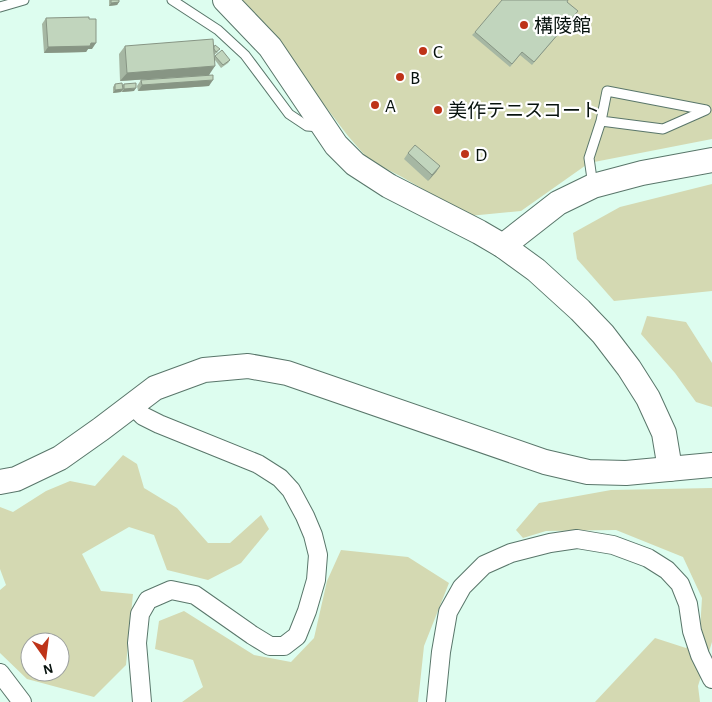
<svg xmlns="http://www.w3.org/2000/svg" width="712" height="702" viewBox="0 0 712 702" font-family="'Alegreya Sans','Noto Sans JP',sans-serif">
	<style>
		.green { fill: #d4d9b2; fill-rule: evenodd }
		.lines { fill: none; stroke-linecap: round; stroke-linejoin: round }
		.lane-casing { stroke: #59766a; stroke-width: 11 }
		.street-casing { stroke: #59766a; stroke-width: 20 }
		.secondary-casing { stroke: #59766a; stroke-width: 26 }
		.lane { stroke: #fff; stroke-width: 9 }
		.street { stroke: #fff; stroke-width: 18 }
		.secondary { stroke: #fff; stroke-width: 24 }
		.wall { fill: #a6b7a3 }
		.shaded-wall { fill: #879584 }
		.building { fill: #c1d5bd; stroke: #879584 }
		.poi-dot { fill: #be3318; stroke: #fff; stroke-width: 2 }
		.labels { text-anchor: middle; stroke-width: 4.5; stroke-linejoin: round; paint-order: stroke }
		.poi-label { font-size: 19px; fill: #07120e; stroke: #fff; text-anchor: start }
	</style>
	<rect width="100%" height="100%" fill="#ddfdef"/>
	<g class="green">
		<polygon points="240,0 712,0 712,139 589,163 521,211 469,216 402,177 369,160 348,136 306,81"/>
		<polygon points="712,184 712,291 614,301 577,259 573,233 620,207"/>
		<polygon points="647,316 686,322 712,363 712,407 696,402 675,373 641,334"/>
		<path d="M123,455L137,464L144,488L177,508L208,543H230L261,515L269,529L241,563L208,580L167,570L154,535L129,527L82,554L101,591L133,594L126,665L94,697L27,679L0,653V590L6,585L0,569V507L13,512L46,491L70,481L95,486ZM30,642H60V672H30Z"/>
		<polygon points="712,488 712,642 698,686 700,702 595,702 655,638 686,648 700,630 702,598 683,557 616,530 546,531 523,538 516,530 539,503 611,490"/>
		<polygon points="341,550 408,557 449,583 424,646 418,702 182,702 203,687 193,660 155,649 159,621 184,611 254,655 291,662 314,638 327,581"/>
	</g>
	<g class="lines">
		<defs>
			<g id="lane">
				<polyline points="172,0 218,30 245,55 289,114 307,126 320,127"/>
				<polyline points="0,7 24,0"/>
				<polyline points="593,186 589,158 601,121 607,91 706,110 663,129 601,121"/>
			</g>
			<g id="street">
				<polyline points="132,405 143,416 159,424 258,464 280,478 291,490 305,516 313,535 318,555 316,580 307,611 297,636 284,646 270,646 252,635 195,595 171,590 148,600 140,614 137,643 142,702"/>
				<polyline points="0,673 22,702"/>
				<polyline points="436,702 441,652 448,612 462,587 484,565 511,553 550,543 577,539 613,545 648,558 667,570 680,584 688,604 692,631 700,655 712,679"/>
			</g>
			<g id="secondary">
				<polyline points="225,0 270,47 336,145 355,164 389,186 479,232 503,246 536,270 580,310 603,334 629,368 648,398 664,433 670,469"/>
				<polyline points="503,246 558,203 593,186 642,173 712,160"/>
				<polyline points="0,482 16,479 60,458 101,429 155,388 204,370 248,366 287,373 545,462 588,472 626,473 712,465"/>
			</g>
		</defs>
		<use href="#lane" class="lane-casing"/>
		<use href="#street" class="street-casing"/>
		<use href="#secondary" class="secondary-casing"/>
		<use href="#lane" class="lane"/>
		<use href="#street" class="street"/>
		<use href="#secondary" class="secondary"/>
	</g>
	<g class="wall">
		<polygon points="109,0 119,0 119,2 117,5 109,6"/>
		<polygon points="567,2 578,11 532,65 520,55 510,67 472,35 475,32"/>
		<polygon points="46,18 92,49 88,49 86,52 44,53 42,24"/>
		<polygon points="125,46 214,47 218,52 214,55 214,57 215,56 230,60 228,63 221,68 215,60 209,75 209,86 138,91 137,86 141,80 196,76 120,81 119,54"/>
		<polygon points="115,84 122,85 124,84 134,91 122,92 122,91 121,92 113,93 113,87"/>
		<polygon points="408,153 440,166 436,172 428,181 404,159"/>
	</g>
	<g class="shaded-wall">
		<polygon points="119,2 117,5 109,6 111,3"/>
		<polygon points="91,43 96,43 92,49 88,49 86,52 44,53 48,47"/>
		<polygon points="215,66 209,75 120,81 127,73"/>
		<polygon points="213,80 209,86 138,91 142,85"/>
		<polygon points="136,88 134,91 122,92 124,89"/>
		<polygon points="123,89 121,92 113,93 115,90"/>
		<polygon points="440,166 436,172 428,181 432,175"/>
	</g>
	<g class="building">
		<polygon points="111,0 119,0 119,2 111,3"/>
		<polygon points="502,0 568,0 567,2 578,11 534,62 522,52 512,64 475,32"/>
		<polygon points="89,17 89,19 96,19 96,43 91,43 90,46 48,47 46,18"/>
		<polygon points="213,39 215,66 127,73 125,46"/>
		<polygon points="215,45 220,49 216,52 214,49 214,47"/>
		<polygon points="222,50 230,60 223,65 215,56"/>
		<polygon points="213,75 213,80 142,85 141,80"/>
		<polygon points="122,83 123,89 115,90 115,84"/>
		<polygon points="136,83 136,88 124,89 124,84"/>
		<polygon points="415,145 440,166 432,175 408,153"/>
	</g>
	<g class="poi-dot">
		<circle cx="524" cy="25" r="5"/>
		<circle cx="423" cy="51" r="5"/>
		<circle cx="400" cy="77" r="5"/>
		<circle cx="375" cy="105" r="5"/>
		<circle cx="438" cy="110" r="5"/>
		<circle cx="465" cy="154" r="5"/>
	</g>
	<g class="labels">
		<g class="poi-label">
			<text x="534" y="32">構陵館</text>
			<text x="433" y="58">C</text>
			<text x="410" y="84">B</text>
			<text x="385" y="112">A</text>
			<text x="448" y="117">美作テニスコート</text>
			<text x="475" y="161">D</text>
		</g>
	</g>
	<g transform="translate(45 657) rotate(166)"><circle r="24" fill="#ffffff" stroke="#9ca09f"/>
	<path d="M0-4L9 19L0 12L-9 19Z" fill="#be3318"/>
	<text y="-8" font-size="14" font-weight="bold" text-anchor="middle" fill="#07120e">N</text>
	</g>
</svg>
